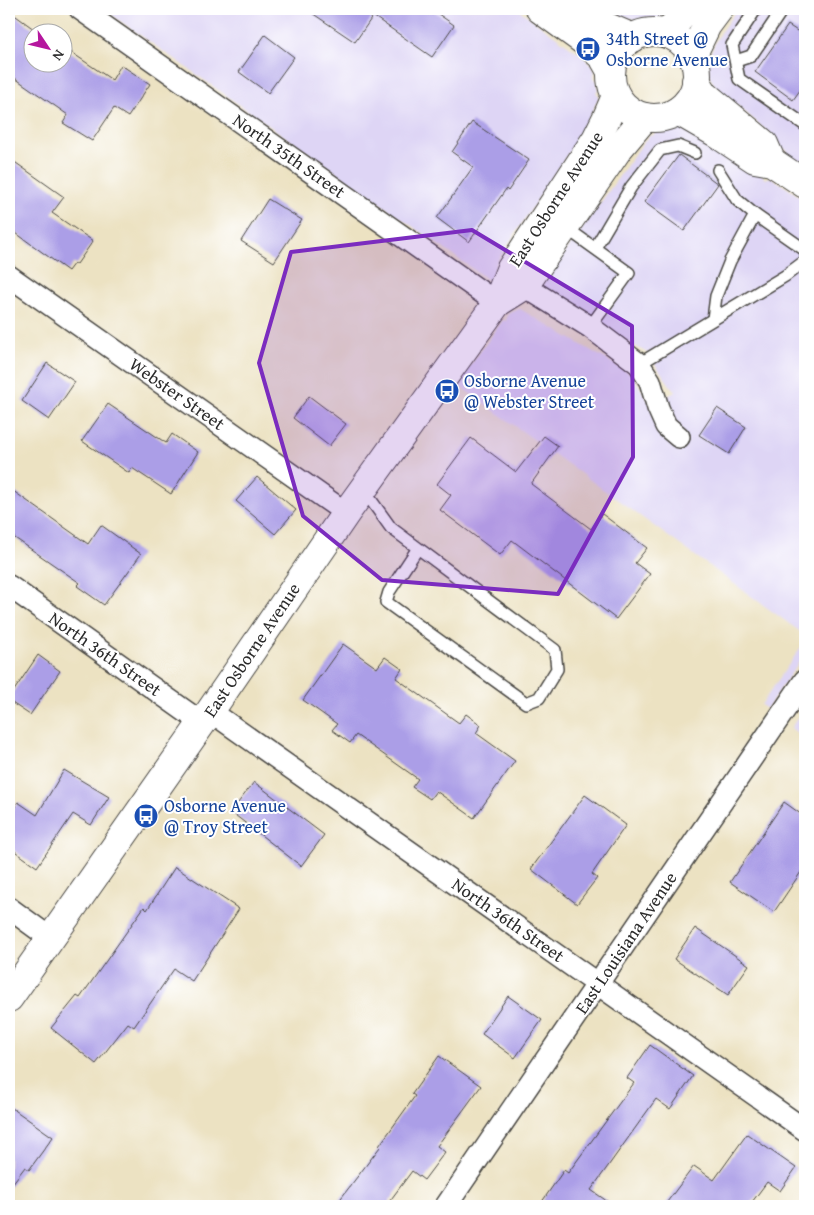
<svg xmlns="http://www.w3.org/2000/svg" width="814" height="1215" viewBox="0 0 814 1215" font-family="'Gentium Book Plus',serif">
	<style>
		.built { fill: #ded5f5 }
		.building { fill: #ab9ee7 }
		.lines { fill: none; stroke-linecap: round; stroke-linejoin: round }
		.service-casing { stroke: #484642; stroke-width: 14 }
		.minor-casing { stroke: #484642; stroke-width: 24 }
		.tertiary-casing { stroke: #484642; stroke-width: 30 }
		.service { stroke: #fff; stroke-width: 11 }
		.minor { stroke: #fff; stroke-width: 21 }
		.tertiary { stroke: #fff; stroke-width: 28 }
		.marked { fill: #7b2cbf; fill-opacity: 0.2; stroke: #7b2cbf; stroke-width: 4; stroke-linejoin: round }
		.labels { text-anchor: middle; stroke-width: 4; stroke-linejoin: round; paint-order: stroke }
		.transit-label { font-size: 18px; fill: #164399; stroke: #fff; text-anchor: start }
		.street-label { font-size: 18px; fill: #2b2b2b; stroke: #fff }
	</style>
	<rect width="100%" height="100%" fill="#fff"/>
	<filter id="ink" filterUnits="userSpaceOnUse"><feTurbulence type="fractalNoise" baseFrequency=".02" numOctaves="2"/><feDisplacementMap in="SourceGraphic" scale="10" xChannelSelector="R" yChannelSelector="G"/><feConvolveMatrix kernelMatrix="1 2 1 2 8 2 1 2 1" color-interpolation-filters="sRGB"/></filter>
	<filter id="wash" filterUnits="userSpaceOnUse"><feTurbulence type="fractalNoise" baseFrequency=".0096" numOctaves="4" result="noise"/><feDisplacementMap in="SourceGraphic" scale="20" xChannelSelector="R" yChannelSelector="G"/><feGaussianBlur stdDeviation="1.12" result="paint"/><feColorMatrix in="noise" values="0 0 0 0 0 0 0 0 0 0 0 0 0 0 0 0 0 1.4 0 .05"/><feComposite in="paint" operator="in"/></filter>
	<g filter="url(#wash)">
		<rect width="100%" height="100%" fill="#ece2c2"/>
		<g class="built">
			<polygon points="103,9 518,9 576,51 592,65 595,71 593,79 597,80 599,90 596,92 599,97 583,131 497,261 490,281"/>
			<polygon points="603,9 668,9 660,19 640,19 635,21 632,18 629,21"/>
			<polygon points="737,9 791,9 805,19 805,168 787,155 787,150 781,149 777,140 716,87 710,78 708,58 720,33"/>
			<polygon points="678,126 762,174 765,179 771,177 805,200 805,635 457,384 503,320 506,321 509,313 520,309 631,374 652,405 675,392 647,353 539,289 643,143 650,135 653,136 655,132 663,132"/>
			<polygon points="805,641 805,653 767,709 761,705"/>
			<polygon points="805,706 805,739 791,728"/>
		</g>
		<g id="blocks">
			<g class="building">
				<polygon points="306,9 431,9 454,25 432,57 373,16 355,42"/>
				<polygon points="9,11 38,32 32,32 32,62 62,62 62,46 112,80 121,65 150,84 128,117 114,108 92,141 63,123 68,115 9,74"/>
				<polygon points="788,25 805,36 805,83 793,100 755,72"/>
				<polygon points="265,35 294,57 268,93 239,72"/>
				<polygon points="472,122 529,160 508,191 506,189 469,242 437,218 473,167 452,152"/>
				<polygon points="679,155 718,184 684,231 644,202"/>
				<polygon points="9,158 64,197 52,213 93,241 77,264 74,263 68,271 9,228"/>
				<polygon points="268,199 302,220 274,262 241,241"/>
				<polygon points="47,363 75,382 49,420 22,401"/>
				<polygon points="309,396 346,424 329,446 293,418"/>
				<polygon points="108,404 166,443 172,434 198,452 171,494 132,468 129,473 82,441"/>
				<polygon points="717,408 746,427 729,454 699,435"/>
				<polygon points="544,436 558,446 531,484 591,529 602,514 647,548 635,563 650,574 616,619 512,540 500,555 440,510 451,495 437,484 471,438 516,472"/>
				<polygon points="257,477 296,510 275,534 236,501"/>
				<polygon points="9,488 88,544 101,525 141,554 104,605 77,586 80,583 9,534"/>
				<polygon points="343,644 377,668 385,657 402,669 396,678 459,723 466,714 481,725 476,733 515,761 474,818 436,791 430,799 412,787 418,779 356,735 350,743 332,730 337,724 303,700"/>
				<polygon points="38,655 60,671 30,715 9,701 9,698"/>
				<polygon points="64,770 109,797 91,825 73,814 37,867 9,847 9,816 18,802 37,815"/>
				<polygon points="254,782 324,835 301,866 231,812"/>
				<polygon points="585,795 626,825 592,874 597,878 577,904 531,869"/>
				<polygon points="784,802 805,817 805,866 774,912 730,882"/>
				<polygon points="175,867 239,909 192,981 174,969 134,1027 128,1023 96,1064 51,1028 77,996 80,998 144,907 147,910"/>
				<polygon points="695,928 749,965 728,995 674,959"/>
				<polygon points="508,996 542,1020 515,1058 482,1034"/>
				<polygon points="650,1045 693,1076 670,1109 656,1099 591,1190 614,1206 539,1206 564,1170 568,1173 634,1083 627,1078"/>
				<polygon points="439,1056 481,1086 437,1146 445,1152 424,1180 412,1171 386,1206 335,1206 380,1147 379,1146 415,1096 412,1094"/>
				<polygon points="9,1106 53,1137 29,1170 25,1167 9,1188"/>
				<polygon points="747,1134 796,1168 780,1191 767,1182 749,1206 664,1206 694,1166 714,1180"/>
			</g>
		</g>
	</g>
	<g filter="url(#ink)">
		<use href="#blocks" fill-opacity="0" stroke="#484642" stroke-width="1"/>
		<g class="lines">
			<defs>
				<g id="service">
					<polyline points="756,9 732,45 739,79 805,125"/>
					<polyline points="736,61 751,56 780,13 780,9"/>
					<polyline points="718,170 737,200 755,215 805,250"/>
					<polyline points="565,227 629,273 590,327"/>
					<polyline points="595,248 631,187 660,150 678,146 695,153"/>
					<polyline points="713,319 716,296 730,261 755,215"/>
					<polyline points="639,364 785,276 805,261"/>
					<polyline points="363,489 391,528 555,650 557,669 539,698 526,703 386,602 389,592 418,548"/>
				</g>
				<g id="minor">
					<polyline points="80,9 497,303"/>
					<polyline points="9,276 346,513"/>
					<polyline points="524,286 590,327 639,364 650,381 658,408 666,426 679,437"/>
					<polyline points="9,586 202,723"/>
					<polyline points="210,711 805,1130"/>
					<polyline points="9,908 50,938"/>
					<polyline points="446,1206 805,680"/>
				</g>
				<g id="tertiary">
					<polyline points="540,9 584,41 603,57 611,71"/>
					<polyline points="578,9 603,25 633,38"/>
					<circle cx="654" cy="75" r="43"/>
					<polyline points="667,34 687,9"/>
					<polyline points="692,56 707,25 719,9"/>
					<polyline points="696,81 705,95 764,144 770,158"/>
					<polyline points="678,111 716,133 755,159 772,162 805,184"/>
					<polyline points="497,303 524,286 619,148 645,117"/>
					<polyline points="9,998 202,723 346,513 497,303 510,270 596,139 607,117 616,96"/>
				</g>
			</defs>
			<use href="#service" class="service-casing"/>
			<use href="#minor" class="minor-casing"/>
			<use href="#tertiary" class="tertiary-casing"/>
			<use href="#service" class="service"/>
			<use href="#minor" class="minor"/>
			<use href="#tertiary" class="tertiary"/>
		</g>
	</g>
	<path class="marked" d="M472,230L632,326L633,457L558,594L382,580L303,516L259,363L291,252Z"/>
	<defs>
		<symbol id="bus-disc" viewBox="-11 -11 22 22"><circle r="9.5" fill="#1a4fb4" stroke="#fff"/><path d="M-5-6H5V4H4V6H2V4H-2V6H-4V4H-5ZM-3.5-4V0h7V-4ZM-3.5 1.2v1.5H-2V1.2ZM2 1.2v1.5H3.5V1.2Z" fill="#fff"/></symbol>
	</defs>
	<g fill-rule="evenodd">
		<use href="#bus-disc" x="574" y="35" width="28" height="28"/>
		<use href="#bus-disc" x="433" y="377" width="28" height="28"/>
		<use href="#bus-disc" x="132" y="802" width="28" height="28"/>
	</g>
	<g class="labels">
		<g class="transit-label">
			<text x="606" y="45">34th Street @<tspan x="606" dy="21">Osborne Avenue</tspan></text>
			<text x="464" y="387">Osborne Avenue<tspan x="464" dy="21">@ Webster Street</tspan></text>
			<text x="164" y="812">Osborne Avenue<tspan x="164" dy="21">@ Troy Street</tspan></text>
		</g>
		<g class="street-label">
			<text transform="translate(289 156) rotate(35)" y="6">North 35th Street</text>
			<text transform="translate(556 199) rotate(-57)" y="6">East Osborne Avenue</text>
			<text transform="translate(177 394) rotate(35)" y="6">Webster Street</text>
			<text transform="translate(252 650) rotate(-56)" y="6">East Osborne Avenue</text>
			<text transform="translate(105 654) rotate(35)" y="6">North 36th Street</text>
			<text transform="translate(508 920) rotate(35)" y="6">North 36th Street</text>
			<text transform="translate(626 943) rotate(-56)" y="6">East Louisiana Avenue</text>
		</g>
	</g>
	<rect width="814" height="1215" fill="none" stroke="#fff" stroke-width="30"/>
	<g transform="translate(48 48) rotate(125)"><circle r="24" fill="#ffffff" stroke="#aaaaaa"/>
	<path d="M0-4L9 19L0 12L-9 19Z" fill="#b5179e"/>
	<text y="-8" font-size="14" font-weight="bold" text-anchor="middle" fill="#2b2b2b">N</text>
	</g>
</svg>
